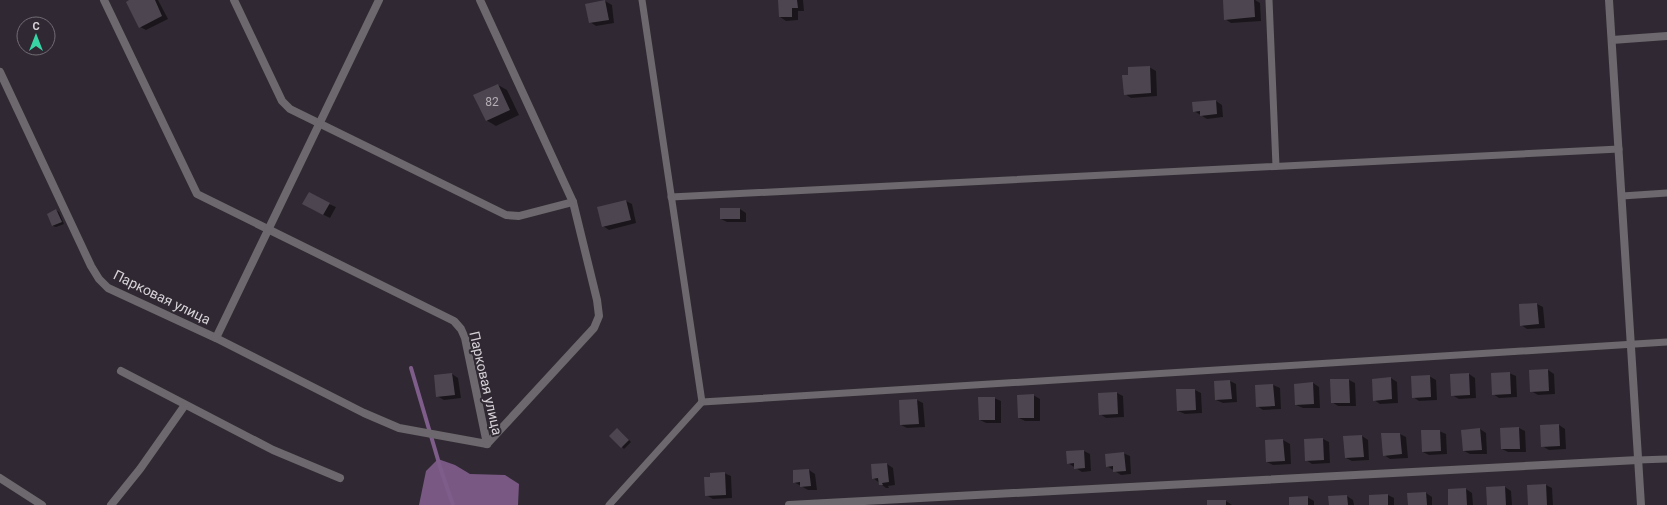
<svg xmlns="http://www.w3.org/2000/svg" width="1667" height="505" viewBox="0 0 1667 505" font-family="Roboto,sans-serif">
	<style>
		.forest { fill: #7a5884 }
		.shadow { fill: #0007 }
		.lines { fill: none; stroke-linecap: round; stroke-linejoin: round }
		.stream { stroke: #7f5d8a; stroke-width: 4 }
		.building { fill: #4d4650 }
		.lane { stroke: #6c686d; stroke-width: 7 }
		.street { stroke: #6c686d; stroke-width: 8 }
		.labels { text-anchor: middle; stroke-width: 4; stroke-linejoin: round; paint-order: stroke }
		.number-label { font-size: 12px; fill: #b4aeb5 }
		.street-label { font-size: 14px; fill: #d6d1d7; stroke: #302933 }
	</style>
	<rect width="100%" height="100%" fill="#302933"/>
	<polygon class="forest" points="438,459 455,465 470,474 505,475 519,484 518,505 419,505 426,471"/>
	<g class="shadow">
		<polygon points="131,0 158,0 168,19 146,30 140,27"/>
		<polygon points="779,0 803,0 804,11 798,11 798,20 786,21 780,17"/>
		<polygon points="1242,0 1255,0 1260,3 1261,21 1231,23 1225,19"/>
		<polygon points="605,1 612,5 614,23 596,26 590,22"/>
		<polygon points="1149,67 1156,71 1157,96 1131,98 1125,94 1129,76"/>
		<polygon points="498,85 507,90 519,115 496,126 486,120"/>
		<polygon points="1216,101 1222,105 1223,117 1207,119 1194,111"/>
		<polygon points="626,201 632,204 636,223 609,230 603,226"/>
		<polygon points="329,204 336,207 330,218 310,208"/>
		<polygon points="740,209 746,213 746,222 727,222 721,219"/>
		<polygon points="56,210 59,212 64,224 56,227 53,226 48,214"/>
		<polygon points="1520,304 1537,304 1543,307 1545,328 1527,329 1521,325"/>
		<polygon points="1548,370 1554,374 1555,394 1538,395 1531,391"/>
		<polygon points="1509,373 1516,376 1517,397 1499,398 1493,394"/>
		<polygon points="452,374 458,378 461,398 444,400 437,396 435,376"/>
		<polygon points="1469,374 1475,378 1476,398 1459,399 1452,395"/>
		<polygon points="1429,376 1436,380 1437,400 1419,401 1413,397"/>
		<polygon points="1391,378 1397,382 1398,403 1380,404 1374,400"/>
		<polygon points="1331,380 1349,380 1355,383 1356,406 1338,406 1332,402"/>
		<polygon points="1230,381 1236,384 1237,402 1223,403 1216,400"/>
		<polygon points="1313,383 1319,387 1320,408 1303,408 1296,405"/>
		<polygon points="1273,385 1280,388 1281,409 1263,410 1257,406 1256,386"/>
		<polygon points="1195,390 1201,393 1202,413 1185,414 1178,411"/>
		<polygon points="1117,393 1123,396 1124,417 1106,418 1100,414"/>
		<polygon points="1033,395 1040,399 1040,421 1025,421 1019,418"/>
		<polygon points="994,398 1001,401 1001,423 986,423 980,420"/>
		<polygon points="917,400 923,403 925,427 907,428 901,425"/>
		<polygon points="1559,425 1565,429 1566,449 1549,450 1542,446"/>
		<polygon points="1519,428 1525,431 1526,452 1508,452 1502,449"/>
		<polygon points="1480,429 1486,433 1487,454 1470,454 1464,451 1463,430"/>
		<polygon points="620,431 631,442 624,449 622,447"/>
		<polygon points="1439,431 1446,434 1447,454 1429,455 1423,452"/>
		<polygon points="1383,434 1400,434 1406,437 1408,458 1390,459 1384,455"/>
		<polygon points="1362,436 1368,440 1369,460 1352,461 1346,458 1345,437"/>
		<polygon points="1323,439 1329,442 1330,463 1312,464 1306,460"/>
		<polygon points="1283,440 1290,444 1291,464 1273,465 1267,462 1266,441"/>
		<polygon points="1084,451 1090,454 1091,471 1082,472 1068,463"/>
		<polygon points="1123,453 1130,456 1131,474 1121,475 1107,466"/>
		<polygon points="887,464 893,468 895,485 888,486 889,488 886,488 873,478"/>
		<polygon points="809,470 815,474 817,490 808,490 794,482 794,471"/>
		<polygon points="724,473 731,476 732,498 713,499 706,495 711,478"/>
		<polygon points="1546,485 1552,488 1553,505 1529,505"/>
		<polygon points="1505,487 1511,491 1512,505 1488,505"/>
		<polygon points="1466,489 1472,493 1473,505 1449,505 1449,490"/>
		<polygon points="1426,493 1432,497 1432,505 1409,505"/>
		<polygon points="1388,495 1394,498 1394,505 1370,505"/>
		<polygon points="1347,496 1353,500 1354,505 1330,505"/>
		<polygon points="1307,497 1314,501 1314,505 1290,505"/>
		<polygon points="1208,501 1226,501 1232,505 1208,505"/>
	</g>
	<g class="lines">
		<polyline class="stream" points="411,368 441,470 453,505"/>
	</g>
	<g class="building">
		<polygon points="129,0 155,0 162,16 139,28 126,2"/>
		<polygon points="605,0 609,20 589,23 585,4"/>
		<polygon points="778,0 797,0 798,8 792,8 792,17 779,17"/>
		<polygon points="1223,0 1254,0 1255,17 1224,20"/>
		<polygon points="1150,66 1151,93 1124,95 1122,75 1128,75 1128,67"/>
		<polygon points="498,84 510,110 486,121 473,95"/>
		<polygon points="1216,100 1217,114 1200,116 1200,111 1193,112 1192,102"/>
		<polygon points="309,192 330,203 323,215 302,204"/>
		<polygon points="626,200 631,220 602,227 597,207"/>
		<rect x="720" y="208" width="20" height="11"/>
		<polygon points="56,209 62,222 52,226 47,214"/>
		<polygon points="1537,303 1539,324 1520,326 1519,304"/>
		<polygon points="1548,369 1549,391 1530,392 1529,370"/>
		<polygon points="1510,372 1511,394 1492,395 1491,373"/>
		<polygon points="452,373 455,395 436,397 434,375"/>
		<polygon points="1469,373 1470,395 1451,396 1450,374"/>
		<polygon points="1430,375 1431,397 1412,398 1411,376"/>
		<polygon points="1391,377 1392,399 1373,401 1372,379"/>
		<polygon points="1330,379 1349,379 1350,403 1331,403"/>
		<polygon points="1230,380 1232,399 1215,400 1214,381"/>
		<polygon points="1313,382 1314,404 1295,405 1294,384"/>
		<polygon points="1273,384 1275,406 1256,407 1255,385"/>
		<polygon points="1176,389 1195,389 1196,410 1177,411"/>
		<polygon points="1117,392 1118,414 1099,415 1098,393"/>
		<polygon points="1034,394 1034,418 1018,418 1017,395"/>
		<polygon points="978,397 995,397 995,420 979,420"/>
		<polygon points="917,399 919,424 900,425 899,400"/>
		<polygon points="1559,424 1560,446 1541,447 1540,425"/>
		<polygon points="1519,427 1520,449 1501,449 1500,428"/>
		<polygon points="617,428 629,440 621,448 609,436"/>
		<polygon points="1480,428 1482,450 1463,451 1461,430"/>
		<polygon points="1421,430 1440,430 1441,451 1422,452"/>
		<polygon points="1381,433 1400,433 1402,454 1383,456"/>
		<polygon points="1362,435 1364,457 1345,458 1343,436"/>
		<polygon points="1323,438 1324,460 1305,461 1304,439"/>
		<polygon points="1283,439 1285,461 1266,462 1265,440"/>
		<polygon points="1084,450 1085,468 1074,469 1074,463 1067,464 1066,451"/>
		<polygon points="1124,452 1126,471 1113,472 1113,466 1106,467 1105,454"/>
		<polygon points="887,463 889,482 882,483 883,485 879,485 878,478 872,479 871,464"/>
		<polygon points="809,469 811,486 800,487 800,482 793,483 793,470"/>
		<polygon points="725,472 726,495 705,496 704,477 710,477 710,473"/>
		<polygon points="1546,484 1547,505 1528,505 1527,485"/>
		<polygon points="1505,486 1506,505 1487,505 1486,487"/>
		<polygon points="1466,488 1467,505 1448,505 1448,489"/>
		<polygon points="1426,492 1427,505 1408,505 1407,493"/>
		<polygon points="1388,494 1388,505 1369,505 1369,495"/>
		<polygon points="1347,495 1348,505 1329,505 1328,496"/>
		<polygon points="1308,496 1308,505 1289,505 1289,497"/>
		<rect x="1207" y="500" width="19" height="5"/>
	</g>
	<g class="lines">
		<g class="lane">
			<polyline points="1269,0 1276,166"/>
			<polyline points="1622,196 1667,193"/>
			<polyline points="671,197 1619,149"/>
			<polyline points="702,402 1667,342"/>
			<polyline points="1638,460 1667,459"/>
			<polyline points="609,505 702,402 642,0"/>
		</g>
		<g class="street">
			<polyline points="104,0 197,194 454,321 461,329 465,338 487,444"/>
			<polyline points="234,0 282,101 290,109 506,215 519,216 573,202"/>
			<polyline points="480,0 573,202 597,300 599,316 594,328 487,444"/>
			<polyline points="1609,0 1641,505"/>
			<polyline points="1612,40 1667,36"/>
			<polyline points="0,72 91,266 99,279 108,288 216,338 364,413 399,428 487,444"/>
			<path d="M216,338C271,226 324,112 379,0"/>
			<polyline points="121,371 273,450 340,478"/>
			<polyline points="0,478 42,505"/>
			<polyline points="111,505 140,469 185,405"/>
			<polyline points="789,505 1638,460"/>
		</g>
	</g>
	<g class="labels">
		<g class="number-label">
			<text x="492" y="106">82</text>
		</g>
		<g class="street-label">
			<text transform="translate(162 297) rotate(26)" y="5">Парковая улица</text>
			<text transform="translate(486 383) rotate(77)" y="5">Парковая улица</text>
		</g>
	</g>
	<g transform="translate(36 36)"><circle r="19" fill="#302933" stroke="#726c75"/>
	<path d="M0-3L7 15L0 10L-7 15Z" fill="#38d4a6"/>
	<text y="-6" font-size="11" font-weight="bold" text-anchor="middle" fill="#d6d1d7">С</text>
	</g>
</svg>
